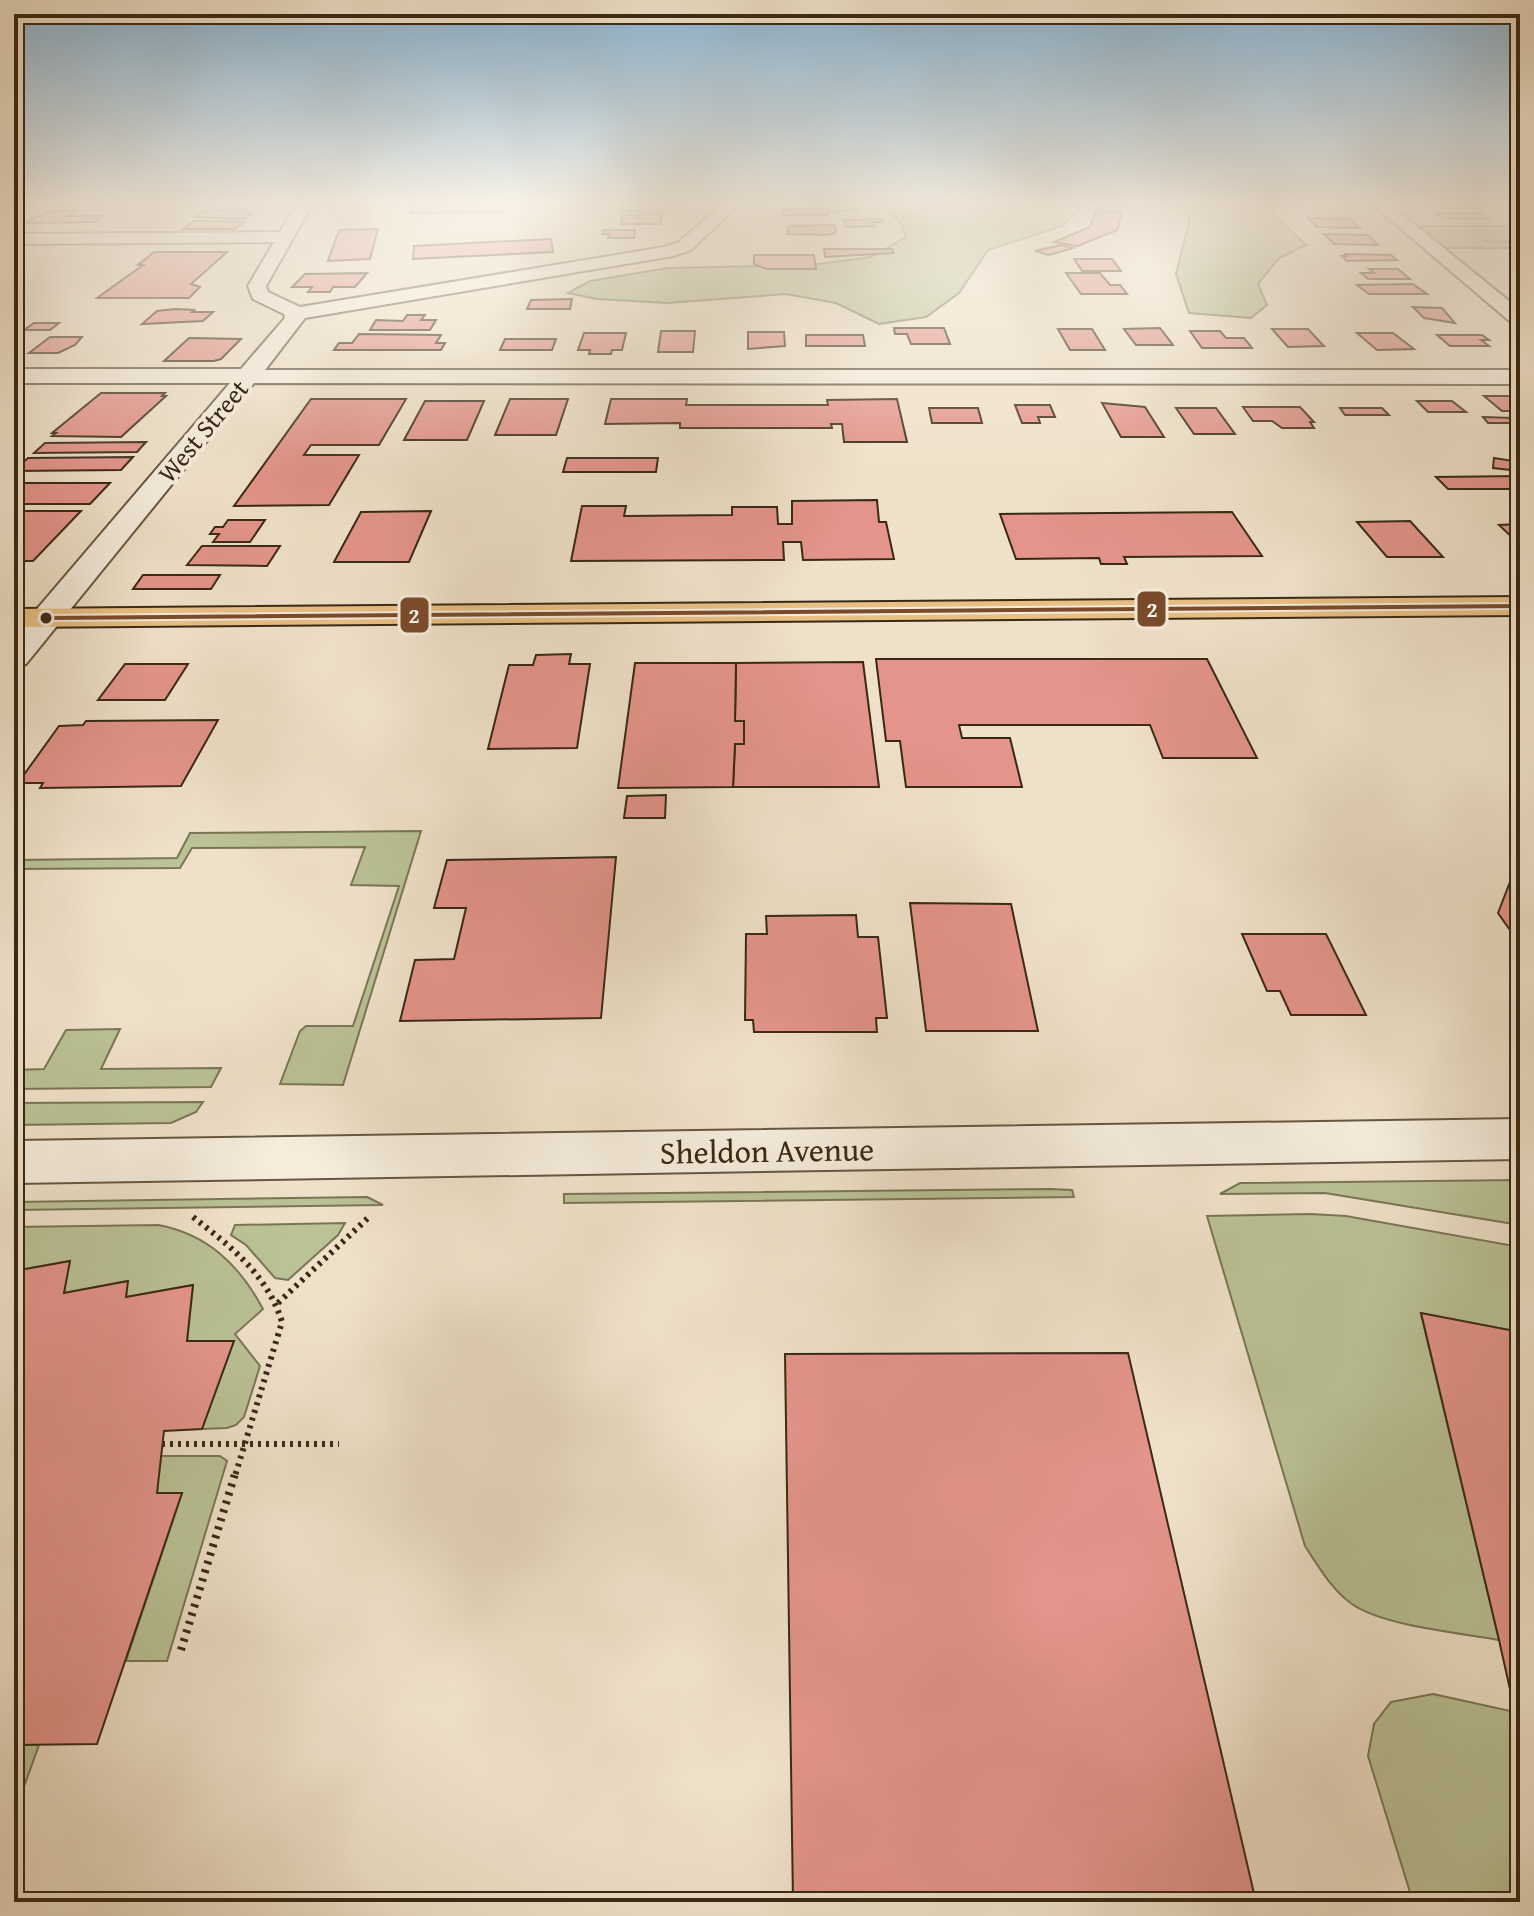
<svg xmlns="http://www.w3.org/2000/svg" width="1534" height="1916" viewBox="0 0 1534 1916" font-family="'Gentium Book Plus',serif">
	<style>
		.green { fill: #bac296; stroke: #7a7655; stroke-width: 2 }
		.building { fill: #e4948b; stroke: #392914; stroke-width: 2 }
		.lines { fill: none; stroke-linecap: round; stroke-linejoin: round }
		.minor-casing { stroke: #665741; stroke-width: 4 }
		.major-casing { stroke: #392914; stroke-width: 4 }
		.path-far2 { stroke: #392914; stroke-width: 2; stroke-dasharray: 1 2; stroke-linecap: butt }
		.path-far1 { stroke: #392914; stroke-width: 6; stroke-dasharray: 3 5; stroke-linecap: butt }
		.path { stroke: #392914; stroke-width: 8; stroke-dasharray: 3 6; stroke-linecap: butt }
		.minor { fill: #f5ecdc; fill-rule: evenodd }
		.major { fill: #e8c084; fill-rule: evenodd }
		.bus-1-casing { stroke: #f5ecdc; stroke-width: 8 }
		.bus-1 { stroke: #7a4b2a; stroke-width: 4 }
		.bus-dot { fill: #392914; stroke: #f5ecdc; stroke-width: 3 }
		.labels { text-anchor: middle; stroke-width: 8; stroke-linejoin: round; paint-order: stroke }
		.far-street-label { font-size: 26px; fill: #392914; stroke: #f5ecdc }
		.street-label { font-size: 32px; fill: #392914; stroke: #f5ecdc }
		.line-badge { stroke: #f5ecdc; stroke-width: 3 }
		.badge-label { font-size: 22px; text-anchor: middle; font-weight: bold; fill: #fff }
	</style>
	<rect width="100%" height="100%" fill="#efe1c9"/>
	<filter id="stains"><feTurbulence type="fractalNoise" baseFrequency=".0025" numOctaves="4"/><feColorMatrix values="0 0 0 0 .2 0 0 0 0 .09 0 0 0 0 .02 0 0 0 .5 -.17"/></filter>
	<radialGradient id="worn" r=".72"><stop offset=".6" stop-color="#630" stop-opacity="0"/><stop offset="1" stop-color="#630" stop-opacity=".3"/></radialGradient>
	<g class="green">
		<polygon points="883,205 1084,205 1062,226 988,250 959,293 926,317 879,324 836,303 786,294 667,303 597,299 568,293 590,281 668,268 811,265 871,257 906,237 901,223"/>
		<polygon points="1167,205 1264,205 1306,245 1279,258 1258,284 1267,305 1251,318 1189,313 1176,274 1190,218"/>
		<polygon points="1417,226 1520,226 1520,248 1444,248"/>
		<polygon points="421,831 343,1085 280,1084 300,1031 306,1026 353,1026 399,886 351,885 365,847 192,848 180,868 14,869 14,860 177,858 190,833"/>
		<polygon points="120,1029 101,1069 221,1068 211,1087 14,1089 14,1070 44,1069 66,1030"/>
		<polygon points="203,1102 196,1112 171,1123 14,1125 14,1103"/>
		<polygon points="1520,1180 1520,1225 1325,1193 1220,1194 1240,1183"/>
		<polygon points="1051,1189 1072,1190 1074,1197 564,1203 564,1194"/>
		<polygon points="367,1197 383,1205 14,1210 14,1202"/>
		<path d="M1311,1214L1346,1216L1520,1247V1332L1421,1314L1499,1640C1460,1633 1383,1626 1352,1604C1331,1589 1319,1567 1305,1546L1207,1216Z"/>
		<polygon points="345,1223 338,1235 288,1280 275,1278 246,1245 231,1235 235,1225"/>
		<path d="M158,1225C208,1234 240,1266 263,1309L235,1334L260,1366L244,1417L236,1425L227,1428L202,1429L233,1342L187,1341L193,1285L126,1297L127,1281L64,1293L69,1261L14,1271V1227Z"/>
		<polygon points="160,1456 220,1456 227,1461 167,1661 126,1661 182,1493 157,1493"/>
		<polygon points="1433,1694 1515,1712 1520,1734 1520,1902 1413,1902 1368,1756 1374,1724 1391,1702"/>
		<polygon points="14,1745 39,1745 14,1814"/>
	</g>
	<g class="building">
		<polygon points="410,205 449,207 514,205 505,207 502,212 410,213 414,207 408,207"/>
		<polygon points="629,205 674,205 667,205 666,212 628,212"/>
		<polygon points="859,205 860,209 828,212 829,215 783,215 783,210"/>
		<polygon points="248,210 244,214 251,214 245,219 195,217 202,211"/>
		<polygon points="1096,210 1122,212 1117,230 1078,246 1054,242 1090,227"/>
		<polygon points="50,211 76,211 67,216 104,216 95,222 24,223"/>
		<polygon points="1435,213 1479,213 1488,219 1444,218"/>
		<polygon points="623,215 662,215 660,224 621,224"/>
		<polygon points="1308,218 1350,219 1360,228 1317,227"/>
		<polygon points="882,219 883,222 873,222 875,226 846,227 844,220"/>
		<polygon points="194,221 223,221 244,222 235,229 183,229"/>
		<polygon points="835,225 836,233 827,235 787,234 789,226"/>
		<polygon points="378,229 370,259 328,261 339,230"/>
		<polygon points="603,230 635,230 634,238 608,238 609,234 602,234"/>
		<polygon points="1324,234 1368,235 1378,245 1334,244"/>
		<polygon points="551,239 553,252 413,259 414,246"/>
		<polygon points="1061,245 1073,248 1049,255 1035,251"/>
		<polygon points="824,249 892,249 893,253 825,257"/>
		<polygon points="154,252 227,252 191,284 200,287 189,298 97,298 143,265 138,265"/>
		<polygon points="1345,254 1391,255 1397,260 1347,261 1342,256 1347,256"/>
		<polygon points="754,255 814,255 816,269 767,269 754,264"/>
		<polygon points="1074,259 1112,259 1121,271 1082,271"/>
		<polygon points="1369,269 1398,269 1410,279 1368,279 1361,273 1374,273"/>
		<polygon points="367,273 355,287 333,287 330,292 308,292 312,287 292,287 305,274"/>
		<polygon points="1066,273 1100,273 1110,285 1120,285 1127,294 1081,294"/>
		<polygon points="1413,284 1427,294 1369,294 1357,285"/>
		<polygon points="572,299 570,309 527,309 531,300"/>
		<polygon points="1413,307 1442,308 1455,323 1424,318"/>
		<polygon points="175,309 194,310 192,312 213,312 203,321 142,324 157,311"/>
		<polygon points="407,315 425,315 421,320 436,320 430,330 370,330 376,320 403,321"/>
		<polygon points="34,323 59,323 50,330 24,330"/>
		<polygon points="894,328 944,328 950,344 911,344 907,334 895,334"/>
		<polygon points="1160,328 1173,345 1136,345 1124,329"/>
		<polygon points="1058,329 1092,329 1105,350 1070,350"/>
		<polygon points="1272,329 1308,329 1324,346 1288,347"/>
		<polygon points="661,331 695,331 693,352 658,352"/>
		<polygon points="1190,331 1220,331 1226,338 1244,338 1252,348 1202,348"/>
		<polygon points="748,332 784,332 785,346 748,349"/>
		<polygon points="584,333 626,333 622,350 612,350 611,354 589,354 590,350 578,350"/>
		<polygon points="1357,333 1393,333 1414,349 1377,350"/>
		<polygon points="359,334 441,335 436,343 445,343 441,350 334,350 339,343 352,343"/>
		<polygon points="806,335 863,335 865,346 806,346"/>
		<polygon points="1437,335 1482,335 1489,340 1481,340 1489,346 1450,346"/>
		<polygon points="50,337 82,337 75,345 58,353 29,353"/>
		<polygon points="189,338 241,339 221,359 214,361 164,361"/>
		<polygon points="505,339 556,339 552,350 500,350"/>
		<polygon points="101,393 165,393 162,396 166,396 121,437 52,436 56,433 52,433"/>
		<polygon points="1484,396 1520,396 1520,411 1502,411"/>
		<polygon points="311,399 406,399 379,445 311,445 304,455 359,455 329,505 234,506"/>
		<polygon points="510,399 568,399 556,435 495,435"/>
		<polygon points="611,399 687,399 686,405 828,405 827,400 897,399 907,442 844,442 842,424 831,424 832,428 680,428 680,423 605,424"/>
		<polygon points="425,401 484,401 467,440 404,440"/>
		<polygon points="1417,401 1452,401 1466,412 1428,412"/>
		<polygon points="1102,403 1145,407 1164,437 1121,437"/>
		<polygon points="1015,405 1050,405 1055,417 1038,417 1040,423 1022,423"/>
		<polygon points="1243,407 1300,407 1314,422 1310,422 1314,428 1282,428 1272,421 1253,421"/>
		<polygon points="929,408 978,408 982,423 932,423"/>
		<polygon points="1176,408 1216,408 1235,434 1194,434"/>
		<polygon points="1340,408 1382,408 1389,415 1345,415"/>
		<polygon points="1483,417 1513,418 1520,422 1520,434 1509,423 1488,423"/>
		<polygon points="146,442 137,452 34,453 45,443"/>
		<polygon points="133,457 121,470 14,471 28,458"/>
		<polygon points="567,458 658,458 656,472 563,472"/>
		<polygon points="1494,458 1520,462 1520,471 1493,468"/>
		<polygon points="1520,476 1520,489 1448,489 1436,477"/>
		<polygon points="24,483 110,483 90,504 14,504 14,493"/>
		<polygon points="877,500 879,522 886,522 894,559 803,560 801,542 783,542 784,560 571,561 582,506 626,506 624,516 732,515 732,507 777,507 778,524 792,524 792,501"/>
		<polygon points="14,511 81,511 33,561 25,561 14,573"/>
		<polygon points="431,511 409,562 334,562 361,512"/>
		<polygon points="1232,512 1262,556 1124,557 1127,564 1101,564 1099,558 1016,559 1000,514"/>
		<polygon points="228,520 265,520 250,542 213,542 219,534 210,534 215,527 223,527"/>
		<polygon points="1410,521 1443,557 1387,557 1357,522"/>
		<polygon points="1520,524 1520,545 1499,525"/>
		<polygon points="202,546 280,546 267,566 187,565"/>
		<polygon points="143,575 220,575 211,589 133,589"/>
		<polygon points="571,654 569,664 590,664 577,748 488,749 509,665 533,665 536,655"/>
		<polygon points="876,659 1207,659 1257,758 1163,758 1150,725 959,725 962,738 1010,738 1022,787 906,787 900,741 886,741"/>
		<polygon points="863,662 879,787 733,787 735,744 744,744 744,721 735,721 736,663"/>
		<polygon points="635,663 736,663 735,721 744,721 744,744 735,744 733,787 618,788"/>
		<polygon points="125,664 188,664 165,700 98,700"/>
		<polygon points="218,720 181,786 40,788 43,783 18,783 59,726 83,725 86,721"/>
		<polygon points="666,795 665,818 624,818 627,796"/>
		<polygon points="1520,856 1520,944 1498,913"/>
		<polygon points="616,857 601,1018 400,1021 415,960 454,959 466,908 434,908 447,860"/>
		<polygon points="910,903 1011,904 1038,1031 926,1031"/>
		<polygon points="856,915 858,937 878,937 887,1018 876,1018 877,1032 754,1032 753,1020 745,1020 746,934 767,934 766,916"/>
		<polygon points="1242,934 1326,934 1366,1015 1291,1015 1280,991 1267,991"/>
		<polygon points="70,1261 64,1293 128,1281 126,1297 193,1285 187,1341 234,1341 202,1429 164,1431 157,1493 182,1493 97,1744 14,1745 14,1271"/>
		<polygon points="1421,1313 1520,1332 1520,1734 1499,1640"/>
		<polygon points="1128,1353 1256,1902 793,1902 785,1354"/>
	</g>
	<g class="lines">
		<defs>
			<g id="minor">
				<polygon points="296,205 312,205 266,286 268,292 300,307 664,247 679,242 721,205 738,205 691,250 673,256 305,318 265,370 1520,370 1520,384 254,383 26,664 14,667 14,636 230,383 14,383 14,369 241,369 285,318 284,314 253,299 248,286 274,242 14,244 14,234 280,232"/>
				<polygon points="1373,205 1391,205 1520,310 1520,326 1513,324"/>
				<polygon points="1520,1119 1520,1159 14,1183 14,1141"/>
			</g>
			<polygon id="major" points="1520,597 1520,615 14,627 14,609"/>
		</defs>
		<use href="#minor" class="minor-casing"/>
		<use href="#major" class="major-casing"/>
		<polyline class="path-far2" points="1484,241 1520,242"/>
		<g class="path-far1">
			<path d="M193,1217C231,1247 267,1274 282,1322L235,1476"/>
			<polyline points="278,1303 371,1215"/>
			<polyline points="162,1444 339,1444"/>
		</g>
		<g class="path">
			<polyline points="181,1650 235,1474"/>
			<polyline points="14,1862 18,1862"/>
		</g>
		<use href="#minor" class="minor"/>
		<use href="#major" class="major"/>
		<defs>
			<polyline id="bus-1" points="46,618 1520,606"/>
		</defs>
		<use href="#bus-1" class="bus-1-casing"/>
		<use href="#bus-1" class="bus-1"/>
	</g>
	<linearGradient id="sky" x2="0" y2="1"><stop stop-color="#8ab7d8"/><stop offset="0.43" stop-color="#f8f2e7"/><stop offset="1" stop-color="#f8f2e7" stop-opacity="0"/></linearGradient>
	<rect width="1534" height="473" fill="url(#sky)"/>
	<circle class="bus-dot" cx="46" cy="618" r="7"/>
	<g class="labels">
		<g class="far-street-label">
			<text transform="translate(203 431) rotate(-50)" y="9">West Street</text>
		</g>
		<g class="street-label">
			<text transform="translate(767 1151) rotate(-1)" y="11">Sheldon Avenue</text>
		</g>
	</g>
	<g class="line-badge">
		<rect x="1136" y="590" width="31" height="38" rx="8" fill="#7a4b2a"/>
		<rect x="399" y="596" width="31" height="38" rx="8" fill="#7a4b2a"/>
	</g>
	<g class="badge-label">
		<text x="1152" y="617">2</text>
		<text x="414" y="623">2</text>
	</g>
	<rect width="1534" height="1916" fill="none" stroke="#efe1c9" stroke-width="48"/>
	<rect x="16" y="16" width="1502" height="1884" fill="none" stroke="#392914" stroke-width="4"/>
	<rect x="24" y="24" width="1486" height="1868" fill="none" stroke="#392914" stroke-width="2"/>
	<rect width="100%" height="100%" filter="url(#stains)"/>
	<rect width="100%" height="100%" fill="url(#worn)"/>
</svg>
